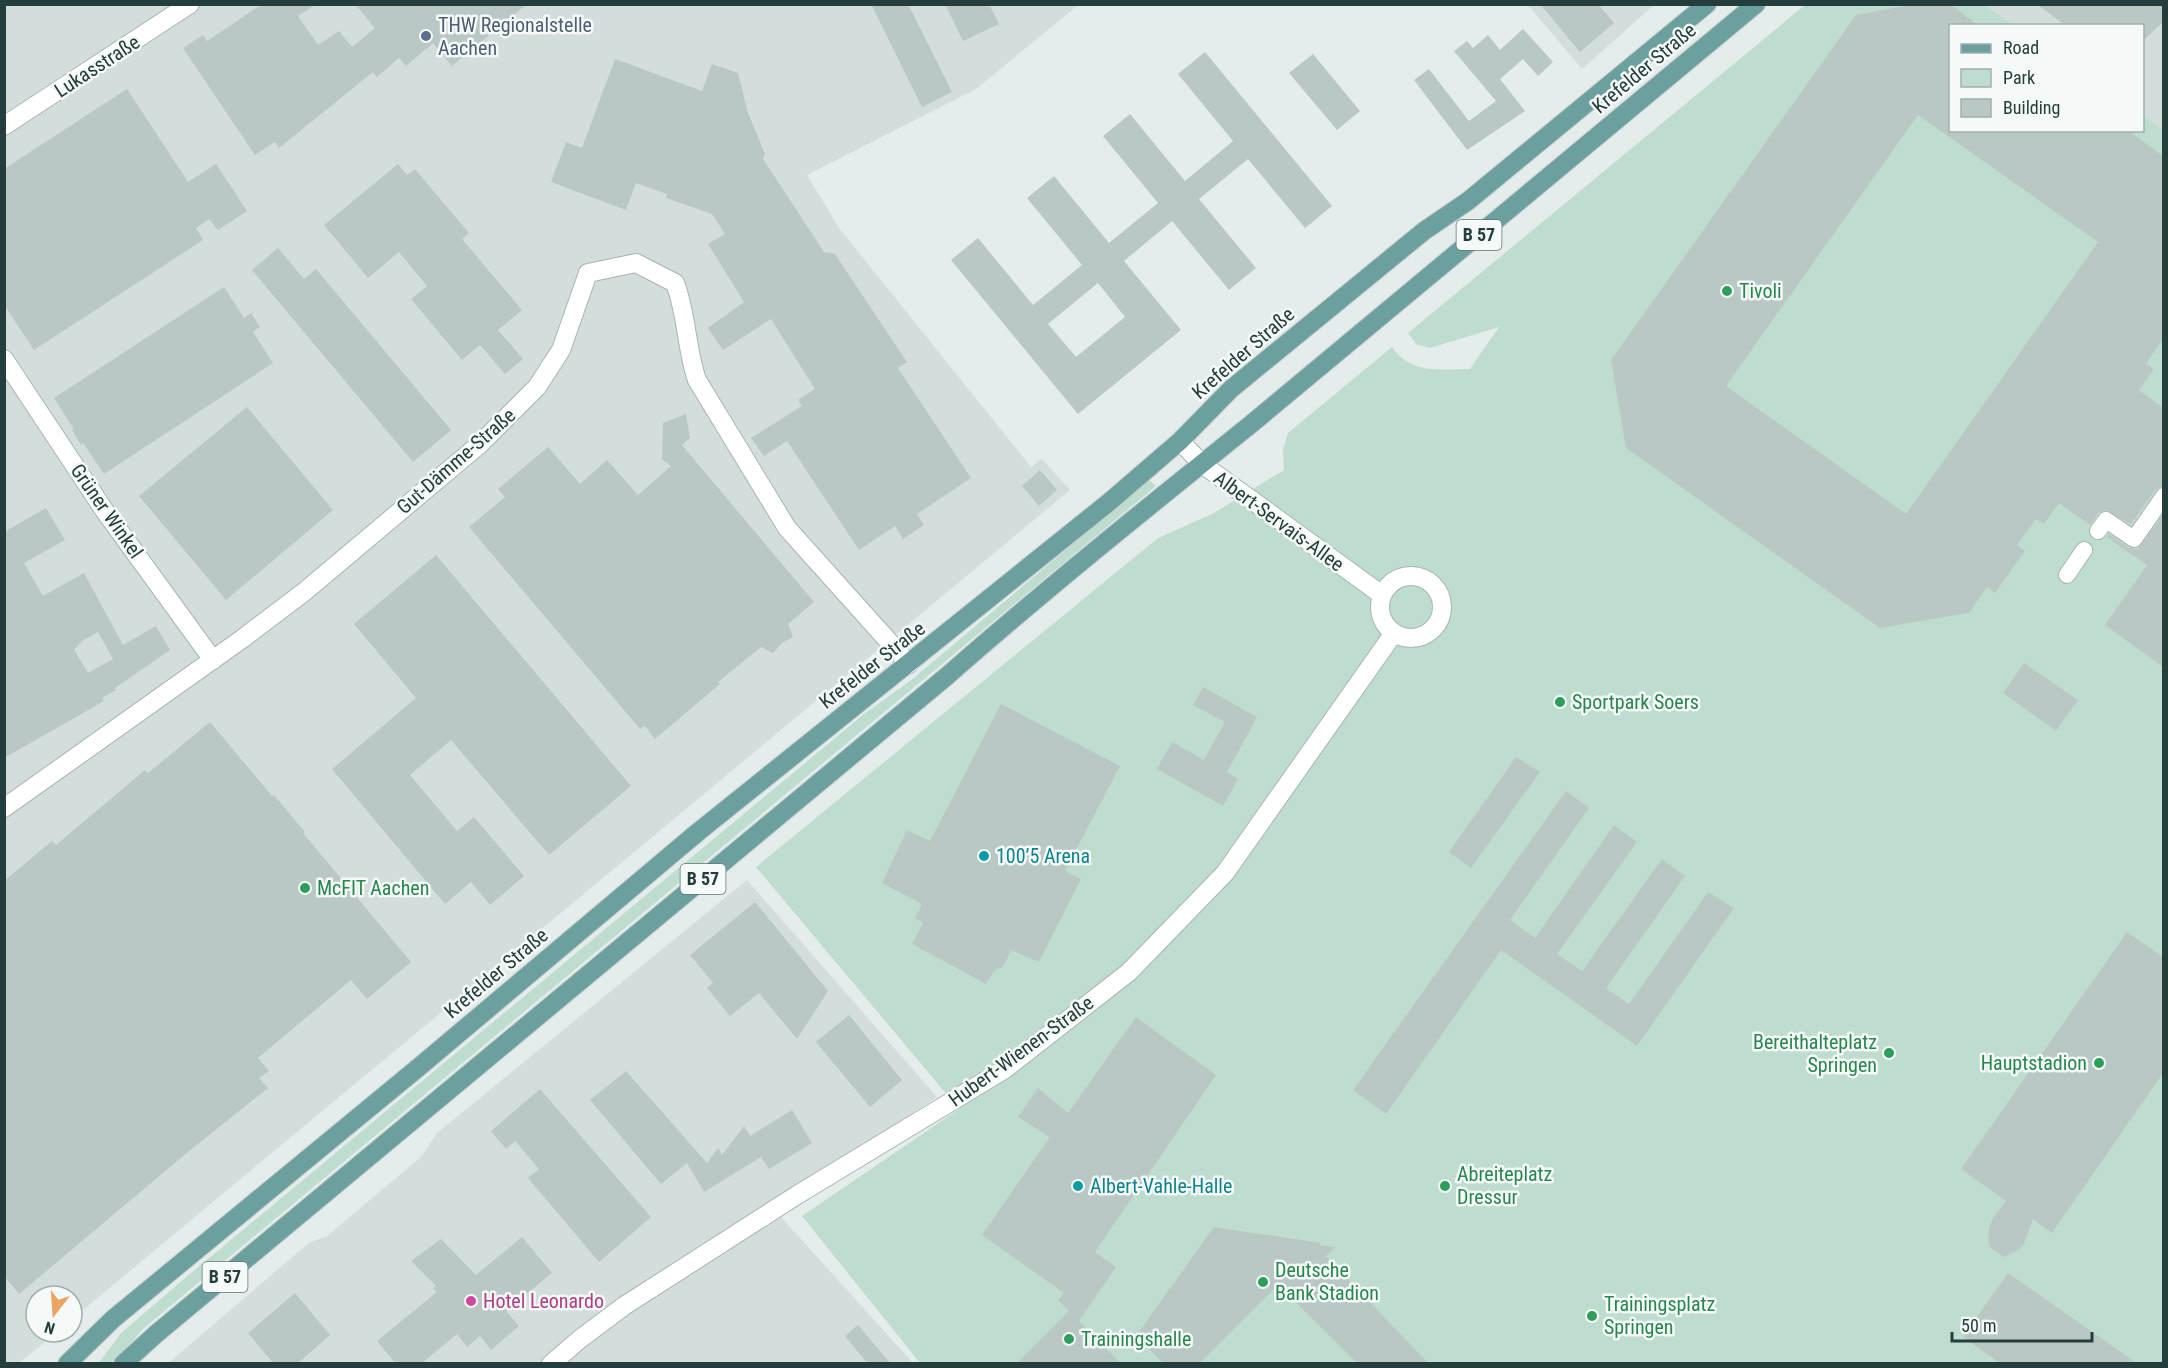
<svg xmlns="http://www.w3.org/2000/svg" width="2168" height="1368" viewBox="0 0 2168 1368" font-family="'Roboto Condensed',sans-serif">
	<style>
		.built { fill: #d3dddb }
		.green { fill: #bfddce }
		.building { fill: #bac8c5; fill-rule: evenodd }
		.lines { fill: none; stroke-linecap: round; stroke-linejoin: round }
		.pedestrian-casing { stroke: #a7b5b3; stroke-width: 18 }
		.minor-casing { stroke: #a7b5b3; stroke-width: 20 }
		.primary-casing { stroke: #c2c9c9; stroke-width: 20 }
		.pedestrian { stroke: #fff; stroke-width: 16 }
		.minor { stroke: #fff; stroke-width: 18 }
		.primary { stroke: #6ba09f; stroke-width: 18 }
		.service-dot { fill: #5c6f8a; stroke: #f5faf8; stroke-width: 2 }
		.leisure-dot { fill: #2e9e5b; stroke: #f5faf8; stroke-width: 2 }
		.culture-dot { fill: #0f9aa8; stroke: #f5faf8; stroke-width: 2 }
		.hotel-dot { fill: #d1479c; stroke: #f5faf8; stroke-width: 2 }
		.labels { text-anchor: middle; stroke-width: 5; stroke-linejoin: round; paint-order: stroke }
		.shield { fill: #f5faf8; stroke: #637675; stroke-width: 1.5 }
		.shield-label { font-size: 18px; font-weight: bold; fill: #243e3d }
		.service-label { font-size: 20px; fill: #4e5e75; stroke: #f5faf8; text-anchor: start }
		.street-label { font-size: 20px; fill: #243e3d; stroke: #f5faf8 }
		.leisure-label { font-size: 20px; fill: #27864d; stroke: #f5faf8; text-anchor: start }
		.culture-label { font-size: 20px; fill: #0d838f; stroke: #f5faf8; text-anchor: start }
		.hotel-label { font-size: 20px; fill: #b23c85; stroke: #f5faf8; text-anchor: start }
	</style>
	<rect width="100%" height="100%" fill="#e4edeb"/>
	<g class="built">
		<polygon points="5,5 1078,5 976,89 807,175 839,228 1031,467 1042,459 1070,490 72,1319 72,1296 36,1296 36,1332 57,1332 19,1363 5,1364"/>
		<polygon points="1528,5 1654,5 1582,69"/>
		<polygon points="1984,5 2163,5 2163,130 2143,115 2142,26 2014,25"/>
		<polygon points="747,880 937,1097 771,1206 913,1363 167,1364 309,1243 327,1236 421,1157 437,1133"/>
	</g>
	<g class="green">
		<path d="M1805,5H1984L2014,25L1950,26V130H2142L2143,115L2163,130V1363H920L802,1216L959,1109L756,867L1158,538L1214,513L1284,470L1283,450L1288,433L1392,347C1411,375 1441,369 1470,369L1499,327L1430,348L1416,344L1408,333Z"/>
		<polygon points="1149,480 1156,486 144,1328 121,1354 110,1363 98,1364 121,1333 191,1273 864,714 910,681"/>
	</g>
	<g class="building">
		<polygon points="262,4 316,4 298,16 318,45 339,31 352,47 375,28 355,4 527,4 452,66 433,43 406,66 399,58 377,77 373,72 279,148 275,142 255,155 183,48 203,35 207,41"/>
		<polygon points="871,4 908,4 952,92 922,107"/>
		<polygon points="945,4 989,4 999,24 963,41"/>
		<polygon points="1540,4 1598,4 1614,23 1580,52"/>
		<path d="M1915,4H1950L1979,26H1950V130H2128L2163,156V339L2146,364L2154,369L2139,390L2163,408V486L2155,490L2131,524L2106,510L2098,513L2090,525L2059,503L2044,524L2036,519L2017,545L2025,551L1995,593L1987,587L1969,613L1880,628L1626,448L1611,360L1856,15ZM1918,115L2098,242L1906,514L1726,386Z"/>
		<polygon points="2037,4 2163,4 2163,22 2142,42 2142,26 2066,26"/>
		<polygon points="1523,29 1553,62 1538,76 1523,59 1500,79 1525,111 1467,150 1414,80 1429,69 1469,121 1496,101 1454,51 1467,41 1473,48 1488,35 1500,50"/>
		<path d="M1205,52L1332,206L1305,228L1248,159L1199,199L1256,268L1229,290L1172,221L1124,261L1181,330L1078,414L951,260L978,238L1033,305L1082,265L1027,198L1054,176L1109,243L1158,203L1103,136L1130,114L1185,181L1233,141L1178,74ZM1098,283L1125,317L1076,357L1048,324Z"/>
		<polygon points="1313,54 1360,111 1337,130 1289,73"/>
		<polygon points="615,59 702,91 712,64 738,73 748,113 765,154 763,159 824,252 835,254 907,362 898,368 971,478 917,514 924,525 903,539 895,526 859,550 787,441 764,456 751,438 802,406 798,400 815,389 771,319 723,350 708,328 744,302 708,244 725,234 712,214 666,198 667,194 636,183 626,210 551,182 566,142 582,148"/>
		<polygon points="127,89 188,182 216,164 247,211 218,230 209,219 196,228 203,240 34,350 4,305 4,169"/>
		<polygon points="398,164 407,175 415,169 469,233 462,239 522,310 498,330 523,359 505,374 480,345 462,360 411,299 427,286 399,252 368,278 324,225"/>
		<polygon points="278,248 304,279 316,269 451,430 413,462 252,270"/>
		<polygon points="224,287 244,318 251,313 260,327 253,332 273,363 104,474 83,443 81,445 72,430 74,429 54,398"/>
		<polygon points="247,407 333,510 226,600 139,496"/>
		<polygon points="686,414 690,438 682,445 814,602 788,624 793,637 782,643 773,653 761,647 718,682 720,684 655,739 645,726 640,729 469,527 505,497 498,489 548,447 580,484 607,460 638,495 671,466 662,459 663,423"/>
		<polygon points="1040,470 1057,490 1039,506 1022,486"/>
		<path d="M46,508L65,540L24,563L43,596L84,573L123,645L156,626L170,650L115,688L116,690L102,698L104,701L4,758V532ZM98,632L113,659L88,673L74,650L82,641Z"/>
		<polygon points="2163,515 2163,667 2105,625 2147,565 2107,537 2109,534 2129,548 2138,549"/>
		<polygon points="436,555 631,786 549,855 451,740 410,775 457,831 474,817 524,876 490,905 471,882 445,904 332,769 416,698 354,624"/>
		<polygon points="2024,663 2078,700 2056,731 2003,693"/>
		<polygon points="1203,687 1257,717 1227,772 1238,779 1223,806 1157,769 1172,742 1204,760 1225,722 1193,705"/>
		<polygon points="1001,704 1120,766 1065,871 1081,879 1039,962 1011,950 1003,967 994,971 986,984 912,944 923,923 915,918 922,904 882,883 907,830 930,841"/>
		<polygon points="210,722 272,796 274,795 305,832 303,833 411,962 367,999 351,980 258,1058 269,1071 259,1078 268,1088 188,1152 19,1294 4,1276 4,881 52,841 56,845 145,770 148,773"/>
		<polygon points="1516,757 1540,772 1471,868 1449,852"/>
		<polygon points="1566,791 1589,808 1510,920 1535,938 1614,825 1637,842 1557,954 1582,971 1662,859 1685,876 1606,988 1629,1004 1708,892 1734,908 1637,1046 1501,950 1386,1114 1353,1090"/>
		<polygon points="755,902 828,991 797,1039 759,993 730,1016 707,988 713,983 690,955"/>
		<polygon points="2127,932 2163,957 2163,1073 2052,1233 2033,1219 2024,1244 2020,1249 2004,1257 1990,1247 1988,1240 1989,1227 1994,1216 2006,1201 1961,1169"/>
		<polygon points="849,1015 902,1080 870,1107 816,1042"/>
		<polygon points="1136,1017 1216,1075 1095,1252 1116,1267 1079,1321 1121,1364 1016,1364 1069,1311 1058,1300 1064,1293 982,1235 1050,1137 1018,1117 1038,1088 1068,1113"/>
		<polygon points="626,1071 707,1163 718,1148 722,1155 744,1126 750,1136 792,1110 812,1143 769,1169 761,1157 704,1192 687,1163 661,1184 590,1100"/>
		<polygon points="540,1089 651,1217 599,1262 528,1178 539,1169 515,1141 506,1149 491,1131"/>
		<polygon points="1214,1227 1321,1243 1319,1245 1335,1247 1326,1256 1429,1364 1358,1364 1278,1285 1199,1364 1164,1364 1136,1336"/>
		<polygon points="522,1237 552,1273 506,1311 519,1326 491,1350 480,1336 467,1347 457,1334 421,1364 396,1364 377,1341 437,1292 433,1288 436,1286 411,1261 441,1239 476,1275"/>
		<polygon points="2008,1273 2138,1364 2001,1364 1963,1337"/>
		<polygon points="295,1293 330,1335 297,1364 274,1364 248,1333"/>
		<polygon points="858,1325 891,1364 868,1364 845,1336"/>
	</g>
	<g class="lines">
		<defs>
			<g id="pedestrian">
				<polyline points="2098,531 2106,520 2134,539 2164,496"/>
				<polyline points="2067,575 2084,550"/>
			</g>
			<g id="minor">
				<polyline points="4,126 190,4"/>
				<polyline points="4,359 104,510 213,660"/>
				<polyline points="1180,441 1202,464 1382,595"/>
				<circle cx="1411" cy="607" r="31"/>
				<path d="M4,808L242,639L304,592L480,444L537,387L561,350L588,273L636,263L675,283C687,314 686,348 697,380L787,528L909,664"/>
				<polyline points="551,1364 580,1339 624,1306 797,1195 1005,1069 1129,972 1225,873 1394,633"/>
			</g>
			<g id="primary">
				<polyline points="67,1364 113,1319 419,1067 698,832 1108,503 1180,441 1231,389 1424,231 1468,201 1707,4"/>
				<path d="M123,1364L156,1334L947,676C1046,589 1148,507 1250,425L1756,4"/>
			</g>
		</defs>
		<use href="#pedestrian" class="pedestrian-casing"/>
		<use href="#minor" class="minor-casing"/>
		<use href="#primary" class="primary-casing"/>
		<use href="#pedestrian" class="pedestrian"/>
		<use href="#minor" class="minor"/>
		<use href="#primary" class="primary"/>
	</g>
	<circle class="service-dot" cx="426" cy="36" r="6"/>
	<g class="leisure-dot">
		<circle cx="1727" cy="291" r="6"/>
		<circle cx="1560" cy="702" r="6"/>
		<circle cx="305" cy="888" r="6"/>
		<circle cx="1889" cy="1053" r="6"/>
		<circle cx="2099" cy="1063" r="6"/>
		<circle cx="1445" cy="1186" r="6"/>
		<circle cx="1263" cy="1282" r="6"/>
		<circle cx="1592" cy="1316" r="6"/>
		<circle cx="1069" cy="1339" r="6"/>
	</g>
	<g class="culture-dot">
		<circle cx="984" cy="856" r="6"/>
		<circle cx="1078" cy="1186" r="6"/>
	</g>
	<circle class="hotel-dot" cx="471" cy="1301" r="6"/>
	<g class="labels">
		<g class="shield">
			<rect x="1456.5" y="220" width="45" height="30" rx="4.5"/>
			<rect x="680.5" y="864" width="45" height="30" rx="4.5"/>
			<rect x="202.5" y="1262" width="45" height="30" rx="4.5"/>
		</g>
		<g class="shield-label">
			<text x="1479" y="241">B 57</text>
			<text x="703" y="885">B 57</text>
			<text x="225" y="1283">B 57</text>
		</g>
		<g class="service-label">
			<text x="438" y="32">THW Regionalstelle<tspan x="438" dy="23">Aachen</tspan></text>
		</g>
		<g class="street-label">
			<text transform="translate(97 66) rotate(-33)" y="7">Lukasstraße</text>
			<text transform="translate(1644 68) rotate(-40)" y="7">Krefelder Straße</text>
			<text transform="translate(1243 353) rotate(-41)" y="7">Krefelder Straße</text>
			<text transform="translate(456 461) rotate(-41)" y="7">Gut-Dämme-Straße</text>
			<text transform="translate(107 511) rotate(55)" y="7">Grüner Winkel</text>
			<text transform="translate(1279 521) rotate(36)" y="7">Albert-Servais-Allee</text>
			<text transform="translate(872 665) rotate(-38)" y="7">Krefelder Straße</text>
			<text transform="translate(496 973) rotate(-40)" y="7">Krefelder Straße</text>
			<text transform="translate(1021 1051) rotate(-36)" y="7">Hubert-Wienen-Straße</text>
		</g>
		<g class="leisure-label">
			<text x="1739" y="298">Tivoli</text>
			<text x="1572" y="709">Sportpark Soers</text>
			<text x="317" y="895">McFIT Aachen</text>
			<text x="1877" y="1049" text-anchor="end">Bereithalteplatz<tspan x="1877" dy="23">Springen</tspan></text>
			<text x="2087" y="1070" text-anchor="end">Hauptstadion</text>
			<text x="1457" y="1181">Abreiteplatz<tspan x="1457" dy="23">Dressur</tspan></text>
			<text x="1275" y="1277">Deutsche<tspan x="1275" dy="23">Bank Stadion</tspan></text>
			<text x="1604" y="1311">Trainingsplatz<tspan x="1604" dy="23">Springen</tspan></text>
			<text x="1081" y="1346">Trainingshalle</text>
		</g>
		<g class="culture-label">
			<text x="996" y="863">100’5 Arena</text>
			<text x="1090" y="1193">Albert-Vahle-Halle</text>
		</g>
		<g class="hotel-label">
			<text x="483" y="1308">Hotel Leonardo</text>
		</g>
	</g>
	<rect width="2168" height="1368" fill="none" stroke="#243e3d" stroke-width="12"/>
	<rect x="1949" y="24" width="195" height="108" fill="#f5faf8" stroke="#a1afad" stroke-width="1.5"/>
	<rect x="1961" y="44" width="30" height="9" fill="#6ba09f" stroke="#a1afad" stroke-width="1.5"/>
	<text x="2003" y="54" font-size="18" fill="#243e3d">Road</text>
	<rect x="1961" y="69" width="30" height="18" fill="#bfddce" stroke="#a1afad" stroke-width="1.5"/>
	<text x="2003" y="84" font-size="18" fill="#243e3d">Park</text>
	<rect x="1961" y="99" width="30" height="18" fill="#bac8c5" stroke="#a1afad" stroke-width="1.5"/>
	<text x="2003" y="114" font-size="18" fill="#243e3d">Building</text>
	<g transform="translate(54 1314) rotate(197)"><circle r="28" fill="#f5faf8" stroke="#a1afad" stroke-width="1.5"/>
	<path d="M0-4.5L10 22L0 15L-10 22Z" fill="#eca464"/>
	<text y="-9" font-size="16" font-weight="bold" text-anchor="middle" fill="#243e3d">N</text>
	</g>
	<path d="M1952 1332v9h140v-9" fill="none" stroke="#243e3d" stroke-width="3"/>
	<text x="1961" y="1332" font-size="18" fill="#243e3d" stroke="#f5faf8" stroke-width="4.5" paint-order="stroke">50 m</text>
</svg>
